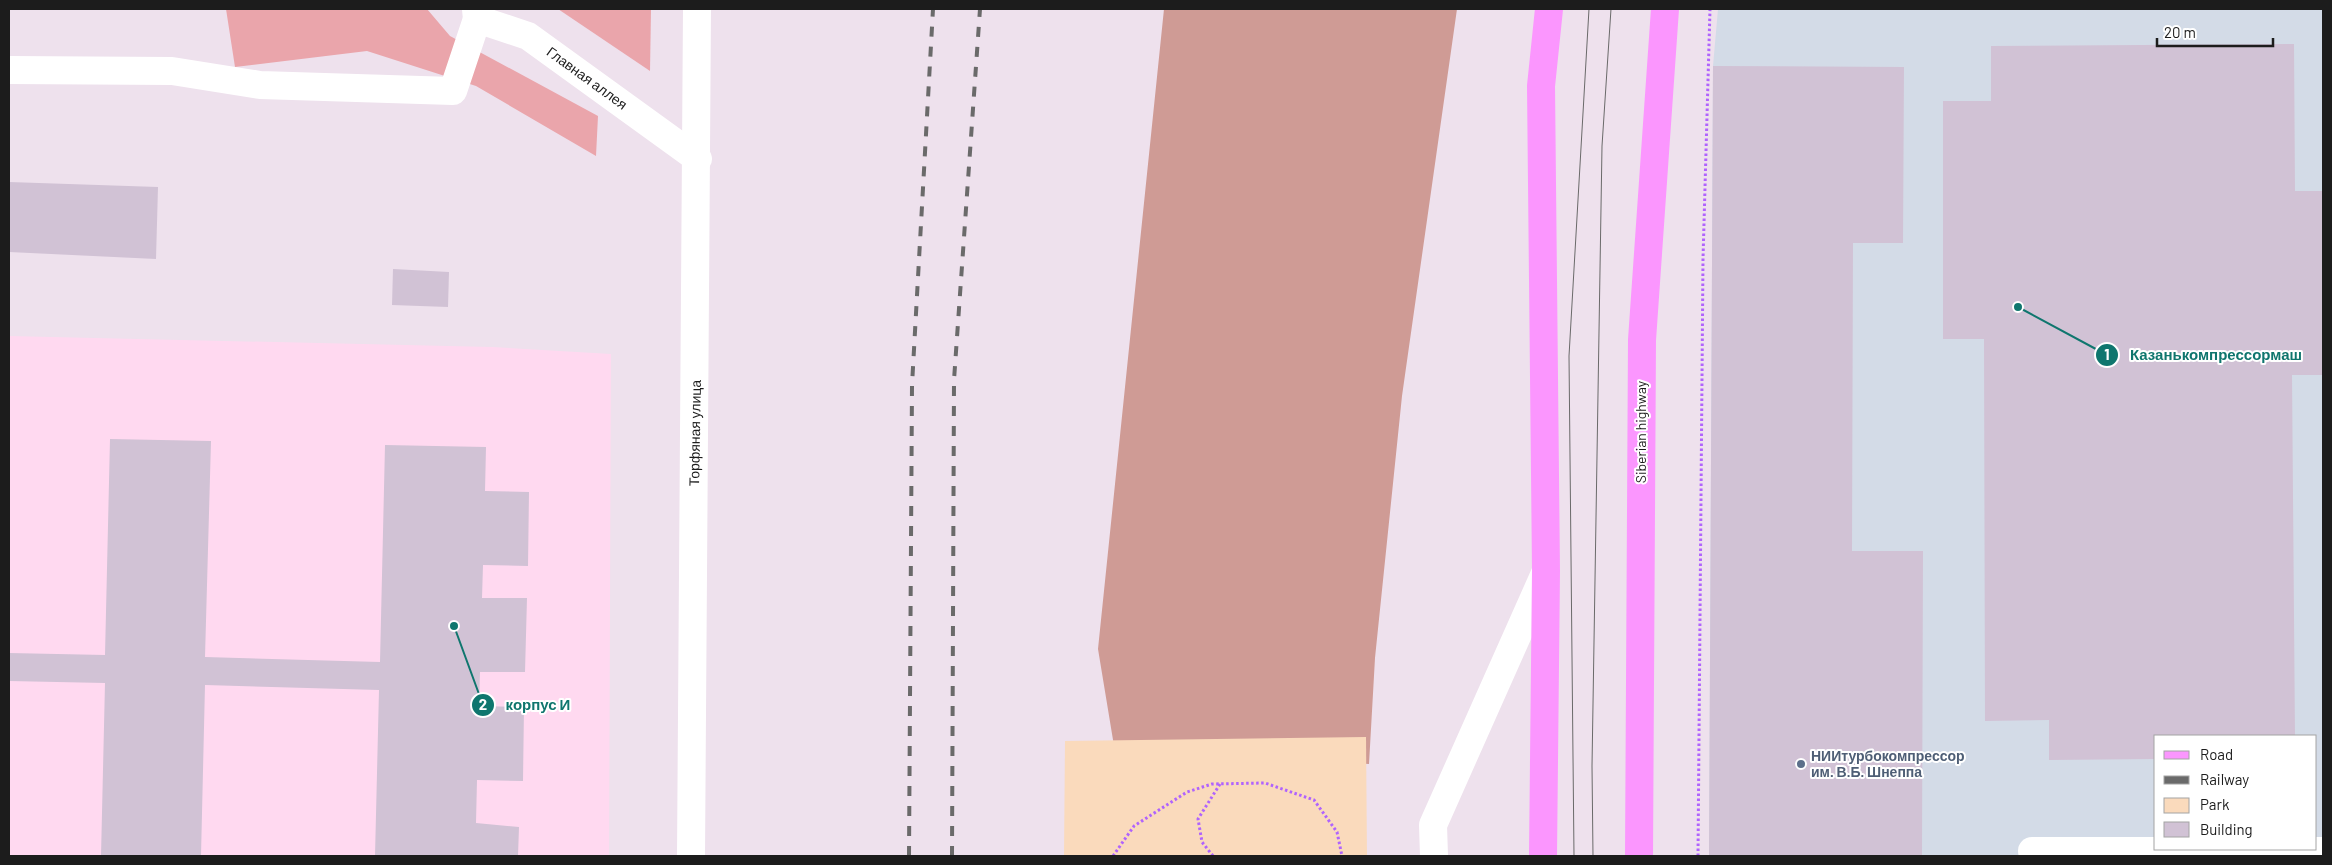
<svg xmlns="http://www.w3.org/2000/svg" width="2332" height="865" viewBox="0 0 2332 865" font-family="Barlow,sans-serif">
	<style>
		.industrial { fill: #d3dbe7; fill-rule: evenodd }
		.education { fill: #ffd9f0 }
		.grass { fill: #eaa5ab }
		.forest { fill: #cf9b95 }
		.park { fill: #fadabc }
		.building { fill: #d1c2d5 }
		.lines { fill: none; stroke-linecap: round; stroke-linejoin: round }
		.path { stroke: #b063fd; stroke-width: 3; stroke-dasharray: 2.5 2.5; stroke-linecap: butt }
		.minor { stroke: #fff; stroke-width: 28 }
		.major { stroke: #fb96fe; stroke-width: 28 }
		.tram { stroke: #6a6a6a; stroke-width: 1 }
		.rail { stroke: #6a6a6a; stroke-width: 4; stroke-dasharray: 10 10; stroke-linecap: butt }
		.service-dot { fill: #5c6f8a; stroke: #fff; stroke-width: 2 }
		.labels { text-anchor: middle; stroke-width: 4; stroke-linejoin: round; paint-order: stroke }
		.street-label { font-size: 14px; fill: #1c1c1c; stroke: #fff }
		.service-label { font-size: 14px; font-weight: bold; fill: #4e5e75; stroke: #fff; text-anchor: start }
		.leader { fill: none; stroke: #0f766e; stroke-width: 2 }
		.callout-dot { fill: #0f766e; stroke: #fff; stroke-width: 2 }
		.mark-label { font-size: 15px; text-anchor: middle; font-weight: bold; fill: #fff }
		.callout-label { font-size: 15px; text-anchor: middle; font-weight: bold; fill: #0f766e; stroke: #fff; stroke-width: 4; stroke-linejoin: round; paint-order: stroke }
	</style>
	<rect width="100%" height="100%" fill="#eee1ed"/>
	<path class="industrial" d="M1718,9H2323V856H1709L1713,66ZM2156,736H2316V849H2156Z"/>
	<polygon class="education" points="9,336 492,347 611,354 609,856 9,856"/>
	<g class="grass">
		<polygon points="226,9 427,9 450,36 598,116 596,156 476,86 367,51 235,67"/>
		<polygon points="558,9 651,9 650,71"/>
	</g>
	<polygon class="forest" points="1164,9 1457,9 1402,396 1375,658 1369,764 1115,752 1098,649"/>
	<polygon class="park" points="1366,737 1367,856 1064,856 1065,741"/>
	<g class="building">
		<polygon points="2294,44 2295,191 2323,191 2323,375 2292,375 2295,736 2156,736 2156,759 2049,760 2049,720 1985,721 1984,339 1943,339 1943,101 1991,101 1991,46"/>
		<polygon points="1713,66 1904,67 1903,243 1853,243 1852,551 1923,551 1922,856 1709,856"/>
		<polygon points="9,182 158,187 156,259 9,252"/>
		<polygon points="393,269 449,272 448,307 392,305"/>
		<polygon points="110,439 211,441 205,657 380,662 385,445 486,447 485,491 529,492 528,566 483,565 482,598 527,598 525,672 480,672 479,706 524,707 523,781 477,780 476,823 519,827 518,856 375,856 379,690 205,685 201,856 101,856 105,683 9,681 9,653 105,655"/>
	</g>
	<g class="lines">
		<g class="path">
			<polyline points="1113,856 1134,826 1187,792 1212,784 1265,783 1314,800 1337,832 1342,856"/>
			<polyline points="1213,856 1202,842 1198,819 1220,784"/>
			<polyline points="1698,856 1703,259 1710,9"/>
		</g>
		<g class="minor">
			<polyline points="476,9 477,19 528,36 698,159"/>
			<polyline points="9,70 172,71 260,85 453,91 477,19"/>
			<polyline points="2032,851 2323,851"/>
			<polyline points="691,856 697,9"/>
			<polyline points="1434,856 1433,825 1546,571"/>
		</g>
		<g class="major">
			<polyline points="1543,856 1546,571 1541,86 1549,9"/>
			<polyline points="1639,856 1642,340 1665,9"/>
		</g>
		<g class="tram">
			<polyline points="1574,856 1569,356 1589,9"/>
			<polyline points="1593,856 1592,766 1602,146 1611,9"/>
		</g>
		<g class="rail">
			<polyline points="909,856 912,385 933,9"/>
			<polyline points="952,856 954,380 980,9"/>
		</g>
	</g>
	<circle class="service-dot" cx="1801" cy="764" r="5"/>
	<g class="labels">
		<g class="street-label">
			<text transform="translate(587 78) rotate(36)" y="5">Главная аллея</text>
			<text transform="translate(1641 432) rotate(-90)" y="5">Siberian highway</text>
			<text transform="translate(695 433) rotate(-89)" y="5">Торфяная улица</text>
		</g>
		<g class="service-label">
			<text x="1811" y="761">НИИтурбокомпрессор<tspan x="1811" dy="16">им. В.Б. Шнеппа</tspan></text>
		</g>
	</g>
	<path class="leader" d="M2018 307L2107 355M454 626L483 705"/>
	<g class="callout-dot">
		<circle cx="2018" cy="307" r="5"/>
		<circle cx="454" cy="626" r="5"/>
		<circle cx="2107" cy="355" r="12"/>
		<circle cx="483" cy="705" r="12"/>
	</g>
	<g class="mark-label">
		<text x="2107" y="360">1</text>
		<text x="483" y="710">2</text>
	</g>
	<g class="callout-label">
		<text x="2216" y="360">Казанькомпрессормаш</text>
		<text x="538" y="710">корпус И</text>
	</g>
	<rect width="2332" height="865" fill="none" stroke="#1c1c1c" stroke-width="20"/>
	<rect x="2154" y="735" width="162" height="115" fill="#ffffff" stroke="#a4a4a4"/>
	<rect x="2164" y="751" width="25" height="8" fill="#fb96fe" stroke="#a4a4a4"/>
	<text x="2200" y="760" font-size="15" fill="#1c1c1c">Road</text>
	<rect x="2164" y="776" width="25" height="8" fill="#6a6a6a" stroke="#a4a4a4"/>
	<text x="2200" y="785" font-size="15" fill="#1c1c1c">Railway</text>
	<rect x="2164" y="798" width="25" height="15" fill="#fadabc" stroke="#a4a4a4"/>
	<text x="2200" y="810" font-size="15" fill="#1c1c1c">Park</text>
	<rect x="2164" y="822" width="25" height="15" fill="#d1c2d5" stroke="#a4a4a4"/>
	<text x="2200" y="835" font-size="15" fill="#1c1c1c">Building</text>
	<path d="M2157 38v8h116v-8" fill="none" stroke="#1c1c1c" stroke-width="2.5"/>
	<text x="2164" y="38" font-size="15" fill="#1c1c1c" stroke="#ffffff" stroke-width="4" paint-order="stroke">20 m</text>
</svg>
